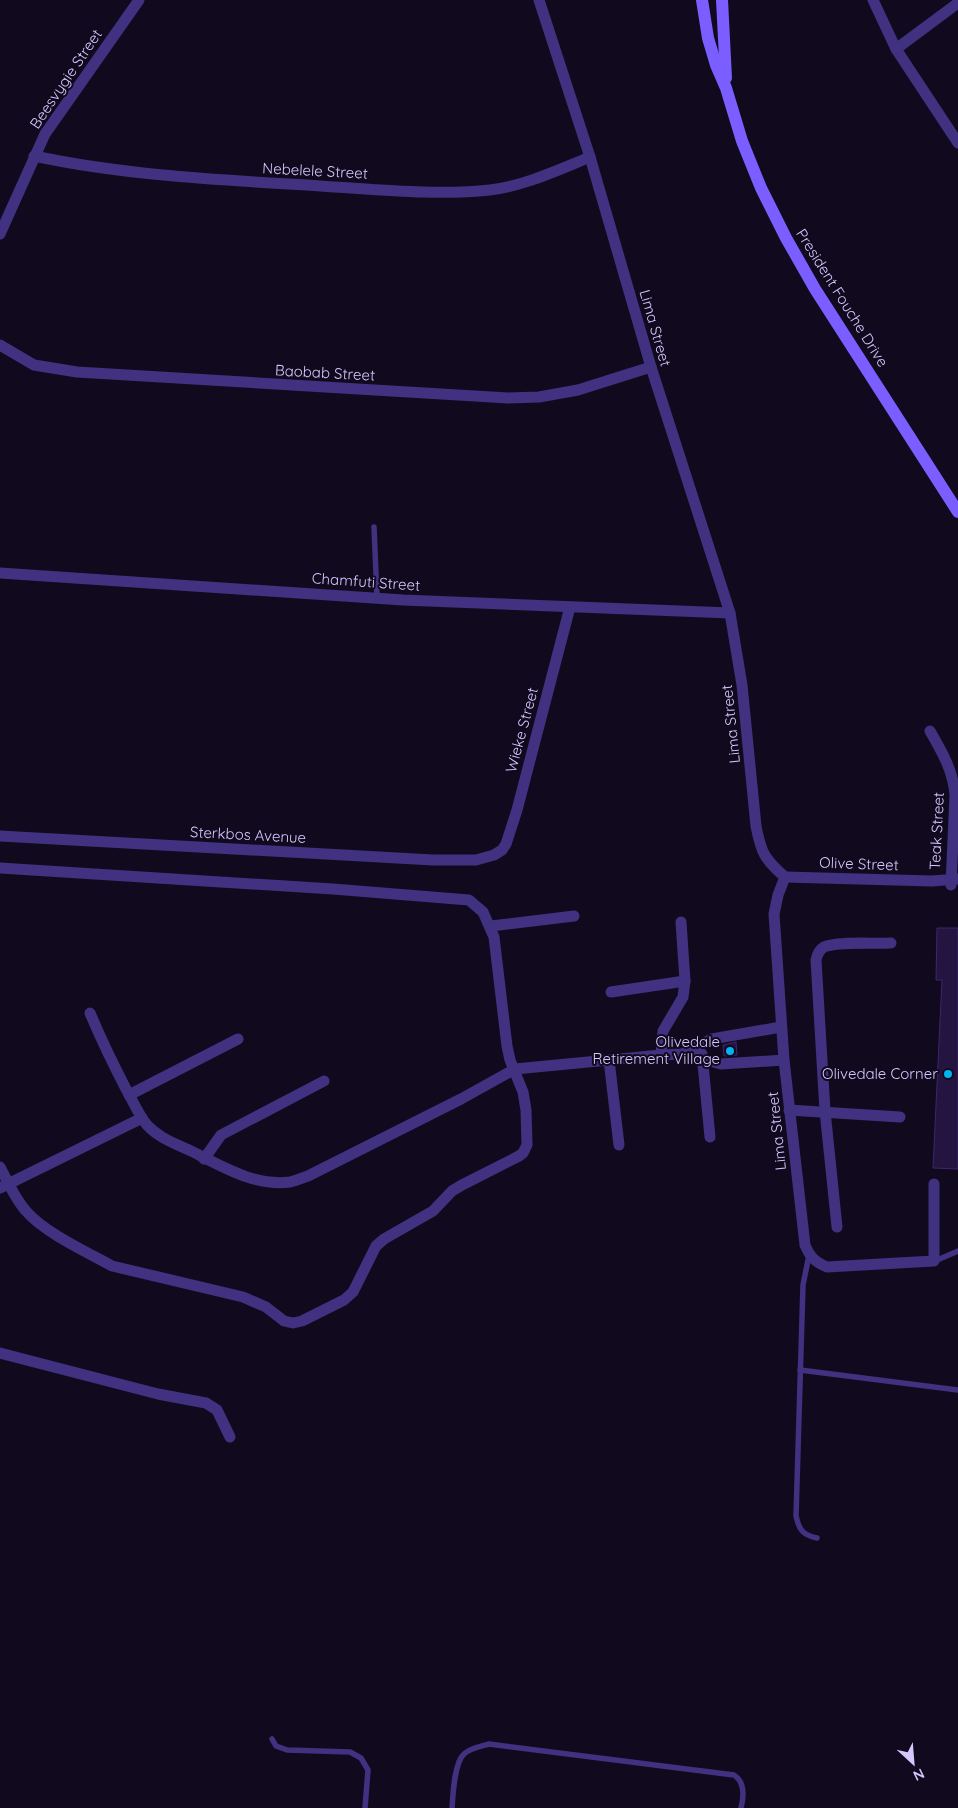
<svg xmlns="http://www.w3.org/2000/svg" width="958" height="1808" viewBox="0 0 958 1808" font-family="Quicksand,sans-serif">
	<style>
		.building { fill: #241540; stroke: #3f256e }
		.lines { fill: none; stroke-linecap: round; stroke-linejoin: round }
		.lane { stroke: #413181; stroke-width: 5.5 }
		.street { stroke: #413181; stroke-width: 11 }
		.secondary { stroke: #7b5eff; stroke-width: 12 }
		.poi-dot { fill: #00b4f2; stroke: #110a1e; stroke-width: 2 }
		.labels { text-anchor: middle; stroke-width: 4; stroke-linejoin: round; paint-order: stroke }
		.street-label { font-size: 15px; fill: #d6c7ff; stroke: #110a1e }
		.poi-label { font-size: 15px; fill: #d6c7ff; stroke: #110a1e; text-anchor: end }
	</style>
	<rect width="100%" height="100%" fill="#110a1e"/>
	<g class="building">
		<polygon points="937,928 958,928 958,1169 933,1168 942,980 936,980"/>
		<polygon points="736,1042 737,1055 724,1056 723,1045"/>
	</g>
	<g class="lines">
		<g class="lane">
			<polyline points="374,527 377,598"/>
			<path d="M809,1255L803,1285L796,1516C799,1529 802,1535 817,1538"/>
			<polyline points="935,1261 958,1251"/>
			<polyline points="800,1370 958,1390"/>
			<polyline points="272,1739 276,1746 287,1750 350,1752 361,1758 368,1770 365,1808"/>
			<path d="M452,1808C453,1795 454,1763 464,1754C470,1748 482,1746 489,1744L734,1775C745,1782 744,1796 741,1808"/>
		</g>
		<g class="street">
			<path d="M539,0L590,157L651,367L730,613L742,685L756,826C761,852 764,859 785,877L778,895L774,914L784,1060L805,1245C810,1257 815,1262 827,1267L934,1261V1184"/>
			<polyline points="873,0 896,49 958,143"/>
			<polyline points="896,49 958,3"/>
			<path d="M34,156C128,176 224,180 320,186C373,189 437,196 490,190C524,186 558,170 590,157"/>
			<polyline points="0,234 45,134 139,0"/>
			<polyline points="0,345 34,365 77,372 508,398 539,397 578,390 651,367"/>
			<polyline points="0,573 403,600 730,613"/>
			<path d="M930,731C942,752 953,770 955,795L951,885"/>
			<polyline points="0,836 433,860 476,860 494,855 502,850 506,844 517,810 570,607"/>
			<path d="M0,868L333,889L469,900L483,912L494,937L507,1046L510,1060L523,1092L526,1110L527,1145L523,1153L519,1156L462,1185L452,1191L433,1211L384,1239L376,1246L353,1292L344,1300L302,1321L293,1323L284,1321L266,1307L243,1297L112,1266C87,1252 45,1233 26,1211C15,1199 8,1182 0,1167"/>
			<polyline points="785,877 932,881 958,879"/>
			<polyline points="491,926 574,916"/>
			<polyline points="611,992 685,981"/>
			<path d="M90,1013C101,1039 113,1064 126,1089C133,1101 138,1114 147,1125C159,1138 174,1143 189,1150C220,1165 254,1187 290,1182C296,1181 302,1178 308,1176L461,1099L515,1069L661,1055L683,1054L721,1064L784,1060"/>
			<polyline points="683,1054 712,1039 781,1027"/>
			<polyline points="702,1054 710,1137"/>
			<polyline points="661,1055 663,1031 683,997 685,981 681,922"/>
			<polyline points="609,1060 619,1145"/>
			<polyline points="129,1095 238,1039"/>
			<polyline points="789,1110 900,1117"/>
			<polyline points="204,1159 221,1135 324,1081"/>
			<polyline points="0,1188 142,1118"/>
			<path d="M837,1227L825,1111L816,960C817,955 819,950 824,947C837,941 875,944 891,943"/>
			<polyline points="0,1353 158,1394 206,1403 217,1410 230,1437"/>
		</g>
		<g class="secondary">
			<polyline points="702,0 708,38 716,65 726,88 742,141 761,188 786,238 815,289 958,512"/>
			<polyline points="722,0 726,78"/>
		</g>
	</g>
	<g class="poi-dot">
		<circle cx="730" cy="1051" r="5"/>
		<circle cx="948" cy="1074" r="5"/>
	</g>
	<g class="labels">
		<g class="street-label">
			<text transform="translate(66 79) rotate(-56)" y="5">Beesvygie Street</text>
			<text transform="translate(315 171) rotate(3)" y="5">Nebelele Street</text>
			<text transform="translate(842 298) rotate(58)" y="5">President Fouche Drive</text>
			<text transform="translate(655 328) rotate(74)" y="5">Lima Street</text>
			<text transform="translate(325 373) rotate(3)" y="5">Baobab Street</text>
			<text transform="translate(366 582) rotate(4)" y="5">Chamfuti Street</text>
			<text transform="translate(731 724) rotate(-96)" y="5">Lima Street</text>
			<text transform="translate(522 730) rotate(-75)" y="5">Wieke Street</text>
			<text transform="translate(937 831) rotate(-87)" y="5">Teak Street</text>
			<text transform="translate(248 835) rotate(3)" y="5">Sterkbos Avenue</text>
			<text transform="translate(859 864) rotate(2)" y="5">Olive Street</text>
			<text transform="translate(777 1131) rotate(-96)" y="5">Lima Street</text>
		</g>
		<g class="poi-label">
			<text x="720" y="1047">Olivedale<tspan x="720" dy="17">Retirement Village</tspan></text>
			<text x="938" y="1079">Olivedale Corner</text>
		</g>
	</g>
	<g transform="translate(913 1763) rotate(154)" stroke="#110a1e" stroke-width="4" paint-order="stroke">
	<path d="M0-4L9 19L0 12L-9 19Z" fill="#d6c7ff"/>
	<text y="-8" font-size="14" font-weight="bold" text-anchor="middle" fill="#d6c7ff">N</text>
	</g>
</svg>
